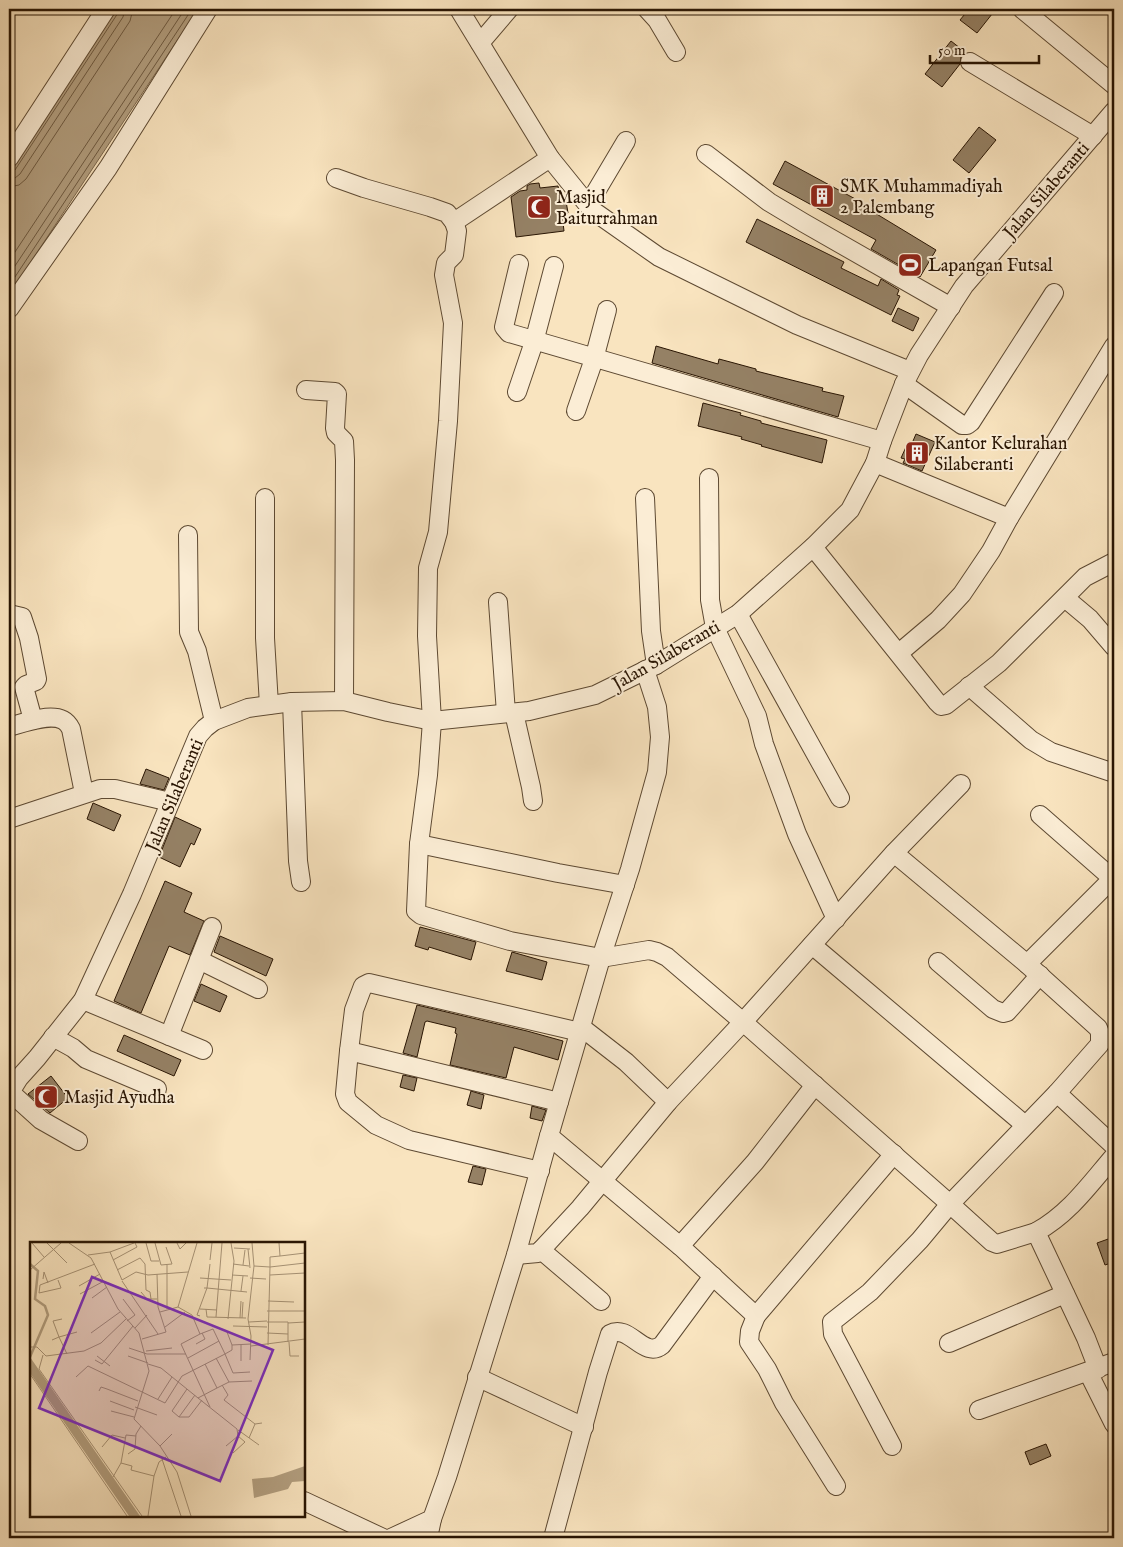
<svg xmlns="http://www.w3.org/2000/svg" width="1123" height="1547" viewBox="0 0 1123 1547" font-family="'IM FELL English',serif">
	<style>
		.water { fill: #b29e7f; stroke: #7b674d }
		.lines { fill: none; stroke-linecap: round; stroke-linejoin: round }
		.shore { stroke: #6e5a41; stroke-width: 1 }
		.building { fill: #958165; stroke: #291503 }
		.minor-casing { stroke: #5d4932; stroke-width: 20 }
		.minor { stroke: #fbedd5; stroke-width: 18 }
		.labels { text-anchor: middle; stroke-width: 4; stroke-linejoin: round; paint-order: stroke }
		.poi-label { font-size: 18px; fill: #291503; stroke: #fbedd5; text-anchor: start }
		.street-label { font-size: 18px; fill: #291503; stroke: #fbedd5 }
		.inset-river { fill: none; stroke: #b29e7f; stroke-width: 2.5 }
		.inset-road { fill: none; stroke: #a69174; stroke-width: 1 }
		.view { fill: #7b2cbf; fill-opacity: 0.15; stroke: #7b2cbf; stroke-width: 2.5 }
		.inset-edge { fill: none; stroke: #291503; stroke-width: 2.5 }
	</style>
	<rect width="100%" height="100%" fill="#f9e4bf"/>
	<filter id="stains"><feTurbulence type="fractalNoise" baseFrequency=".004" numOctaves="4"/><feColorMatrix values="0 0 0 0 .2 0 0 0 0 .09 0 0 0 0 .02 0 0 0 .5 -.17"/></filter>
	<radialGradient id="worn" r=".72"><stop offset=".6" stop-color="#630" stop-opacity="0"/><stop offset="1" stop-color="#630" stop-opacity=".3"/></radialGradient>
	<polygon class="water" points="115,9 198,9 9,295 9,171"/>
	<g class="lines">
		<g class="shore">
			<polyline points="9,173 15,170 118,13 119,9"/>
			<polyline points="9,179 15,178 20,174 123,17 125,9"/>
			<polyline points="9,187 19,185 26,179 130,21 133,9"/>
			<polyline points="9,261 176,9"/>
			<polyline points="9,275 185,9"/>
			<polyline points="9,286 192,9"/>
		</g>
	</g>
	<g class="building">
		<polygon points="969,9 996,9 977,33 960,20"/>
		<polygon points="951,41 965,52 961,57 960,64 942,87 925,74"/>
		<polygon points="979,127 996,140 969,173 953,160"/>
		<polygon points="785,161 872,208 870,210 936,250 920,277 871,249 876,240 773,184"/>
		<polygon points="539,183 540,188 558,186 561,202 566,201 568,213 562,214 564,231 516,237 511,197 520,191 527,190 527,186 530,184"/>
		<polygon points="757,219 844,262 841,268 878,286 881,279 899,290 897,295 900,296 891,315 746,242"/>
		<polygon points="898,308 919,318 913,331 892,321"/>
		<polygon points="656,346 718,364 719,359 734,363 756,369 756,371 823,388 822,391 844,396 838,417 652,363"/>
		<polygon points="703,403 741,413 740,415 761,421 761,423 827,440 822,463 761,446 762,445 741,439 742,437 698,426"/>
		<polygon points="916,434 935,442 922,471 903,463 905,459 901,458 906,447 910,448"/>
		<polygon points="146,769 169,778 164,790 140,784"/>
		<polygon points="93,803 121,815 114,831 87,819"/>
		<polygon points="175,817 201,829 194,845 191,843 180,867 159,857"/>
		<polygon points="165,881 192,893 184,912 204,921 190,955 169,946 141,1013 114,1001"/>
		<polygon points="420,927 476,942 471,960 429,947 428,950 415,946"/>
		<polygon points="220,936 273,959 266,976 214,952"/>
		<polygon points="512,952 547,962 542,980 506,971"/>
		<polygon points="201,984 227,996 220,1012 194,1001"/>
		<polygon points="417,1005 527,1031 563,1041 558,1060 514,1047 506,1078 450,1065 457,1034 455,1033 456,1028 427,1021 425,1022 417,1057 403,1053"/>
		<polygon points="124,1035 181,1060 174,1076 117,1051"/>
		<polygon points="403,1075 417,1078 414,1091 400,1087"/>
		<polygon points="51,1076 68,1098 50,1113 28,1094"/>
		<polygon points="471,1091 484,1095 481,1109 467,1105"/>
		<polygon points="532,1106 546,1110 542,1121 530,1118"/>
		<polygon points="473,1166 486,1169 482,1185 468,1182"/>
		<polygon points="1111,1238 1114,1248 1114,1262 1105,1265 1097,1243"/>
		<polygon points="1046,1444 1051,1456 1030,1465 1025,1452"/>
	</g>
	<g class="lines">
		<defs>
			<g id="minor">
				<polyline points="459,9 550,158 592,210 659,257 797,325 910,371"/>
				<polyline points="647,9 657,20 676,52"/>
				<polyline points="1022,9 1114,85"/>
				<polyline points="480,43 509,9"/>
				<polyline points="970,62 1093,136"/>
				<polyline points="706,154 769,202 804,223 951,307"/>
				<polyline points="9,158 106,9"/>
				<polyline points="336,178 364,188 430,207 447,213 454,222 457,231 454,255 446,263 444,275 453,323 448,421 438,532 428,568 427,636 432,721 428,775 419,844 416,911 421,915 510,941 601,958 649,950 657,952 667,957 743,1022 950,1204 1057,1093 1100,1044 1100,1033 1098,1028 1027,964"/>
				<polyline points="588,205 626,141"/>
				<polyline points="454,222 550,158"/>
				<polyline points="519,264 504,327 509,333 882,441"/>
				<polyline points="9,309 108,168 208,9"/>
				<polyline points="904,384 962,425 967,425 971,422 1054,293"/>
				<polyline points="306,390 335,392 337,394 335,428 336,433 344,441 345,460 344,701"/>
				<polyline points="517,392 534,342 554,266"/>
				<polyline points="576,411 594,359 607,310"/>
				<polyline points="875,463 1009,518"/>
				<polyline points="709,478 710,600 715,628 757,716 764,744 797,834 836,919"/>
				<polyline points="265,498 265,638 269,705"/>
				<polyline points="645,498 651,631 656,665"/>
				<polyline points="188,535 189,632 197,651 214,721"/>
				<polyline points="813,547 937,702 941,706 946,705 999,663 1085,577 1114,562"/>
				<polyline points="1065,598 1090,619 1114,647"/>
				<polyline points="498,602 506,713"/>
				<polyline points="9,614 22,617 29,638 37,679 36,681 26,685 24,687 33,720"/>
				<polyline points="738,614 840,798"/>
				<polyline points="899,653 938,620 962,594 991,551 1009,518 1114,346"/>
				<polyline points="645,670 657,707 660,737 657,772 630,869 601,958 549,1136 680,1246 755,1162 815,1085"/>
				<polyline points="969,686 1031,740 1051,752 1114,773"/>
				<polyline points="292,702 298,861 301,882"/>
				<polyline points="514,713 531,787 533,801"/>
				<path d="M9,727C23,723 49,713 63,720C67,722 69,725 71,729L84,793"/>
				<polyline points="1040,815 1113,879"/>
				<polyline points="9,819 100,789 115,789 170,802"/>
				<polyline points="419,844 558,873 625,885"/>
				<polyline points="894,853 961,784"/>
				<polyline points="812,945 1025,1125"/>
				<polyline points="199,960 258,989"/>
				<polyline points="938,962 993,1009 1003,1013 1007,1012 1040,975"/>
				<polyline points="83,1000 203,1050"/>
				<polyline points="581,1027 626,1062 668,1102"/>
				<polyline points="169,1036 212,927"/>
				<polyline points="53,1037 73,1048 86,1059 157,1089"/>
				<polyline points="349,1051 354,1010 363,986 369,983 580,1032"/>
				<polyline points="10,1092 41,1120 78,1141"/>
				<polyline points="1057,1093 1114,1146"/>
				<polyline points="9,1094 19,1078 37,1058 83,1000 132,894 198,736 205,728 214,721 248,708 292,702 344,701 388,712 432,721 529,711 595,695 656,665 738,614 813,547 850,510 875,463 882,441 904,384 919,355 964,286 1114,111"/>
				<polyline points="540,1171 409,1140 376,1125 348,1102 345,1094 349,1051 559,1102"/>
				<polyline points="680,1246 756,1316 894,1154"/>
				<polyline points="541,1250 601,1301"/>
				<polyline points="516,1255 538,1253 541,1250 580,1208 668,1102 743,1022 894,853 1027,964 1114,877"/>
				<polyline points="756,1316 750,1331 749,1342 767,1369 784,1403 836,1486"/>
				<polyline points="949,1343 1065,1294"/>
				<path d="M1098,1369L1086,1338L1036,1232C1069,1214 1090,1184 1114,1156"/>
				<polyline points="1088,1372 1114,1424"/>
				<polyline points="477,1377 584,1427"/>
				<polyline points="979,1410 1114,1362"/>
				<polyline points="892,1446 833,1334 832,1322 870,1292 920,1240 950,1204 992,1242 997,1244 1036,1232"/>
				<polyline points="304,1501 383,1538"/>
				<polyline points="391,1538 432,1519 447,1477 516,1255 549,1136"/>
				<polyline points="428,1538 432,1519"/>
				<path d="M553,1538L598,1372L610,1334C629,1323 644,1360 662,1345L713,1276"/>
			</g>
		</defs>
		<use href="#minor" class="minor-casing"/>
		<use href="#minor" class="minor"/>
	</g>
	<defs>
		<symbol id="building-square" viewBox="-11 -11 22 22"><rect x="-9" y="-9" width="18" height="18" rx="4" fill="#8f2418" stroke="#fbedd5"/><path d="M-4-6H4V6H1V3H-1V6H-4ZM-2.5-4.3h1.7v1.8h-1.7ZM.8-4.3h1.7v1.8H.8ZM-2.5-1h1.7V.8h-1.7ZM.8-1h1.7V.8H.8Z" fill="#fff"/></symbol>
		<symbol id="mosque-square" viewBox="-11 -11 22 22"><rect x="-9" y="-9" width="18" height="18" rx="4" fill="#8f2418" stroke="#fbedd5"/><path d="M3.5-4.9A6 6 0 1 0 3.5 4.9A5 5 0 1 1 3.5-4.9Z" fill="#fff"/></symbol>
		<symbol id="stadium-square" viewBox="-11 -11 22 22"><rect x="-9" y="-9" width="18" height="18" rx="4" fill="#8f2418" stroke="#fbedd5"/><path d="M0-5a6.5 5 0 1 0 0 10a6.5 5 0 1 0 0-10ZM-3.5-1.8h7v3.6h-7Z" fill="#fff"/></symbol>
	</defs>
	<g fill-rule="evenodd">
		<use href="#building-square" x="808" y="182" width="28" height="28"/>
		<use href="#mosque-square" x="525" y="193" width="28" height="28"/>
		<use href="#stadium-square" x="896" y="251" width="28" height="28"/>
		<use href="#building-square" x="903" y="439" width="28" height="28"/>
		<use href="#mosque-square" x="32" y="1083" width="28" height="28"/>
	</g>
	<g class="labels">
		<g class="poi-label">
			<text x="840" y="192">SMK Muhammadiyah<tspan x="840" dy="21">2 Palembang</tspan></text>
			<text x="556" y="203">Masjid<tspan x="556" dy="21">Baiturrahman</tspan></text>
			<text x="928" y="271">Lapangan Futsal</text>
			<text x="934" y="449">Kantor Kelurahan<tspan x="934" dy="21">Silaberanti</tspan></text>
			<text x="64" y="1103">Masjid Ayudha</text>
		</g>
		<g class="street-label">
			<text transform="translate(1046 190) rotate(-49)" y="6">Jalan Silaberanti</text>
			<text transform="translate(666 655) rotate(-30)" y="6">Jalan Silaberanti</text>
			<text transform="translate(174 795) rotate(-67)" y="6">Jalan Silaberanti</text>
		</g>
	</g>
	<g transform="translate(30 1242)">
		<rect width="275" height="275" fill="#f9e4bf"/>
		<path d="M0,115L85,238L110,274H99L0,131ZM275,224V239L262,240L258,247L224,256L222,237L243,235Z" fill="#b29e7f"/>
		<path class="inset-river" d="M0,22L8,29L5,57L15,64L18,73L0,115"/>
		<path class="inset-road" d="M2,1L14,15M17,1L37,21M39,1L61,16L88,67L109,91L119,129L104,177L130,204L147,230L161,274M116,1L121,19H129M125,1L131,23L142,22L136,5M147,1L150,7L156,1M167,1L148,65L162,73L170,92L151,102L180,165M222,1L224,24L240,25L238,103M249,1L250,14L240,15V25L275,21M204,6L220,7M218,7L220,26M80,10L92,38L106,30L118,33L158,30M58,13L80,10L104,1M250,14L275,11M83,18L107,5L105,1M180,18L182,1M203,22L219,24M137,23V67M213,23L215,8M0,28L31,1M87,28L110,16L115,22L116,48L120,50L121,57M202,33L218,34M240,33L275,31M170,36L201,38M220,36L236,37M13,37L14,30L18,41M28,38L31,46L9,51L10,43L65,22M92,39L128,92M49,44L70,32M174,46H177L180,22M211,49L213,34M111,50L117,57H127M50,52L74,39M62,56L77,45M93,57L105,73L97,79M238,59L264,60M170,67L187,68M176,67L177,75L216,76M237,69H275M130,70L148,65M170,74L167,73L177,46L217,50M186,75L192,1M210,76L211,59M212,76L213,60M198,77L204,19L201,1M219,80L237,79M237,80H258V100M258,81L275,80M203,84L237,85M135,85L155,70M105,86L117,73M197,90L202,103L221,102M61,91L90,70M237,91L258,92M112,97L136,90L128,65L127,32M22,98L29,95L23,79L32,77M259,100L260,114H269M166,102L175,97L172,91M202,103V108L195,112L203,131L220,130M211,103V119M221,104L275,97M0,105H7L16,114L54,109L71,101L96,77M99,106L117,112H156M116,109L142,106M37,112L29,95L47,90M13,113L9,127L112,274M67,114L80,124M98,114L118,121M158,116L189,99M186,116L199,140L187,146M65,118L72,122L103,84M220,118L221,94L218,77L224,24M118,122L131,126L168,156L187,146L175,122M0,132L97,274M46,135L58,124L135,161L152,134L195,112L183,87L170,92M199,140L222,139M192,143L198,153L194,158L225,182L232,181M69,149L71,145L77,147L108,159M165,153L149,175H159L172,158M168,156L207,187L208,194L215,200L203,211M128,157L142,135M80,159L104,168M105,165L127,173M81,169L104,175M149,175L142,169L157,147M208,188L229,203M219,196L225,182M130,204L142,192M196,204L208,194M72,205L82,193L95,196M98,212L105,207L106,192L111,184M132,217L151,274M91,221L96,193L106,194M83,235L91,221L102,224L101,228L124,234M118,274L124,234L129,220L136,215"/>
		<path class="view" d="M62,35L243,108L190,239L9,166Z"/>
		<rect width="275" height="275" class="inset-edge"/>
	</g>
	<rect width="1123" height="1547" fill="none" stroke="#f9e4bf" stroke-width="30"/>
	<rect x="10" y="10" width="1103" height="1527" fill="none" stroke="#291503" stroke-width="2.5"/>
	<rect x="15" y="15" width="1093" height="1517" fill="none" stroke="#291503"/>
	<path d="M930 55v8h109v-8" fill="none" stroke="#291503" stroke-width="2.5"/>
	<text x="938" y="55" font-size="15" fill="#291503" stroke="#fbedd5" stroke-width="4" paint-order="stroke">50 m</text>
	<rect width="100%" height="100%" filter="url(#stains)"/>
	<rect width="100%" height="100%" fill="url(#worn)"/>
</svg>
